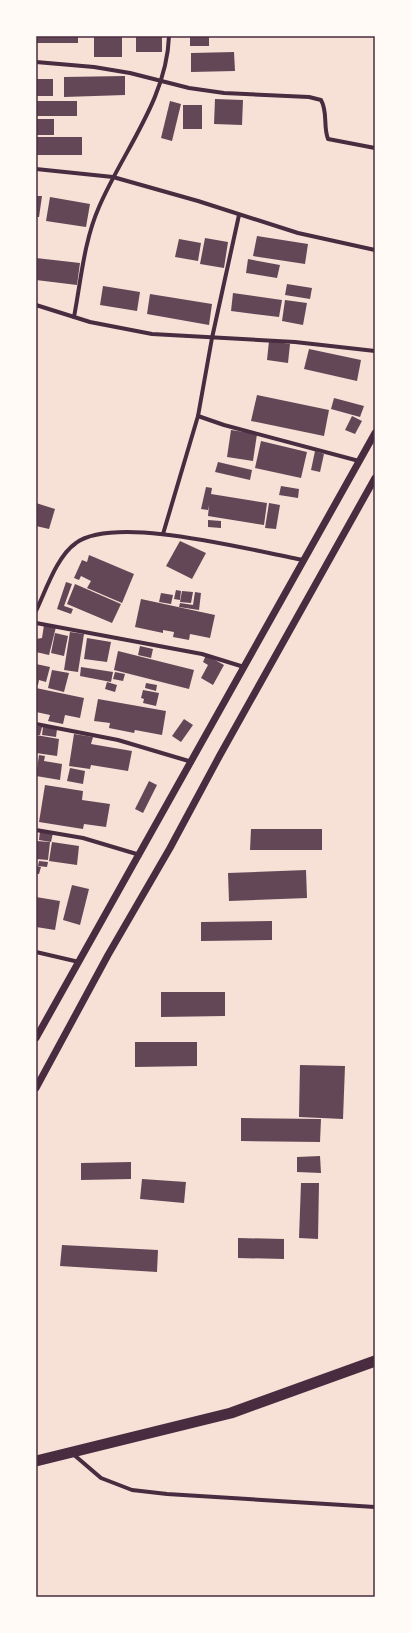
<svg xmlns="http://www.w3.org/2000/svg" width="411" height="1633" viewBox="0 0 411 1633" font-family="'Fira Sans',sans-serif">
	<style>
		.building { fill: #644757 }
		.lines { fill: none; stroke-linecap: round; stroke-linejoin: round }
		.minor { stroke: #4a2c40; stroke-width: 4 }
		.tertiary { stroke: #4a2c40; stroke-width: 7 }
		.trunk { stroke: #4a2c40; stroke-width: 11 }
		.neatline { fill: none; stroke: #4a2c40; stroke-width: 1.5 }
	</style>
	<rect width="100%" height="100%" fill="#f7e1d7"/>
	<g class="building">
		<rect x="36" y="36" width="42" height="7"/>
		<rect x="94" y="36" width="28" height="21"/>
		<rect x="136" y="36" width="26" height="16"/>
		<rect x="190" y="36" width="19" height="10"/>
		<polygon points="234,52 235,71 191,72 191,53"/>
		<polygon points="125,76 125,95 64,97 64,77"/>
		<rect x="36" y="79" width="17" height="17"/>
		<polygon points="215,99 243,100 242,125 214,124"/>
		<rect x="36" y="101" width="41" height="15"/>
		<polygon points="170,101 181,104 172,141 161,138"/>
		<rect x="183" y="105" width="19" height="24"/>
		<rect x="36" y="119" width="18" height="16"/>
		<rect x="36" y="137" width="46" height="18"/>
		<polygon points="36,196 42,196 39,217 36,217"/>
		<polygon points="50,197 90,204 86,227 46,221"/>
		<polygon points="257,236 308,244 305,264 253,256"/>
		<polygon points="205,238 228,242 224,268 200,264"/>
		<polygon points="179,239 201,243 198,261 175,257"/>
		<polygon points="36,258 80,263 77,285 36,280"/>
		<polygon points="248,259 280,265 277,278 246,273"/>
		<polygon points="287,284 312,288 310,299 285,295"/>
		<polygon points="103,286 140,292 137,311 100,305"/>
		<polygon points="233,293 282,300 279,317 231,311"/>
		<polygon points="150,294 212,304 209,325 147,314"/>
		<polygon points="285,300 307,303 303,325 282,321"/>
		<polygon points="269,341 290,344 288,363 267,360"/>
		<polygon points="309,349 361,360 357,381 304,369"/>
		<polygon points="257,395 329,410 324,436 251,421"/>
		<polygon points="334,398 364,406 360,417 331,409"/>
		<polygon points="352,416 362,421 355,434 345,430"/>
		<polygon points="231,430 257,434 253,461 227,457"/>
		<polygon points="261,441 307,452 301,478 255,468"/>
		<polygon points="315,451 324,454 320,472 311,470"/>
		<polygon points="218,462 252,470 250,480 215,472"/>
		<polygon points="281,486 299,489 298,498 279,495"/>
		<polygon points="206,487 212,488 211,494 267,503 264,525 208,516 209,505 208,510 201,509"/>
		<polygon points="36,503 55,509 49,529 36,526"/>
		<polygon points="269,503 280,505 276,529 265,528"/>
		<polygon points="208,520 221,521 221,528 208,527"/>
		<polygon points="180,541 206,553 192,579 166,566"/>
		<polygon points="89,555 134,574 122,603 87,588 91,581 81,576 79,580 74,578 82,560 87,562"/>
		<polygon points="66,582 72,584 64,606 73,609 71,614 57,609"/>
		<polygon points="75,584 121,604 112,623 67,604"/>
		<polygon points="176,590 181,591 180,600 174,599"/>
		<polygon points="182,591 193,592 191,603 180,602"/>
		<polygon points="195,592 201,593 199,610 179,607 180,603 193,605"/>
		<polygon points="161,593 173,595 171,604 159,602"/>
		<polygon points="141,599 215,615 210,638 190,634 189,640 173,637 174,632 163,630 163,633 135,627"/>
		<polygon points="44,625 56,627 49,655 36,652 36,639 42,638"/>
		<polygon points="70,632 84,634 78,672 64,670"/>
		<polygon points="55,633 68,636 64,656 51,653"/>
		<polygon points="87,638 111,642 107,662 84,659"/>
		<polygon points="140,646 153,649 151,658 138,655"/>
		<polygon points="118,651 194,670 189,689 114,670"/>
		<polygon points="206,655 224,665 213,685 201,678 208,665 203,662"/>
		<polygon points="36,664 50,667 46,682 39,680 38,685 36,685"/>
		<polygon points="81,667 113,672 111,682 80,676"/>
		<polygon points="52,670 69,673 64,692 48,688"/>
		<polygon points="115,672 125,674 123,681 113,679"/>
		<polygon points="107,682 117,685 115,692 105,689"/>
		<polygon points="146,683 157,685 156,691 145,688"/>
		<polygon points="36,688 84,698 80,718 65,715 63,724 48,721 50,715 36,712"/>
		<polygon points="143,690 159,693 156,706 143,703 144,699 141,698"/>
		<polygon points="98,699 166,711 162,735 135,730 134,733 109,728 110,723 94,721"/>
		<polygon points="184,719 193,725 181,742 172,736"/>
		<polygon points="36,726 42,727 40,735 36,735"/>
		<polygon points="43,727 57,729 56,737 42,735"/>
		<polygon points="74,734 93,737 91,744 132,751 128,771 91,765 90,769 69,766"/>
		<polygon points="36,735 59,739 57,756 36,753"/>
		<polygon points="39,755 45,756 44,761 62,764 60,780 36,776"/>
		<polygon points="70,768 85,771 83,784 67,781"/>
		<polygon points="149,781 157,785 143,813 135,809"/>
		<polygon points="45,785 83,791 82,800 110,804 106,827 84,824 83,829 39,822"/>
		<polygon points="251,829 322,829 322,850 250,850"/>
		<polygon points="40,831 53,833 51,842 39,840"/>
		<polygon points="36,841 50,842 48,860 36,859"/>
		<polygon points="52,842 79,846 77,865 49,861"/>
		<polygon points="39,861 48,862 47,867 38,866"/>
		<polygon points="36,866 41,867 39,874 36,874"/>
		<polygon points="306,870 307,898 229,901 228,873"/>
		<polygon points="72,885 89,889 80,925 63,920"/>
		<polygon points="36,897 60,901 55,930 36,927"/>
		<polygon points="272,921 272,940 201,941 201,922"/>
		<polygon points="161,992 225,992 225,1016 161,1017"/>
		<polygon points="135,1042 197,1042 197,1066 135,1067"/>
		<polygon points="300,1065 345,1066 343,1119 299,1117"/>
		<polygon points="241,1118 321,1119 320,1142 241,1141"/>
		<polygon points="320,1156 321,1173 297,1172 297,1157"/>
		<polygon points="131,1162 131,1179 81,1180 81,1163"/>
		<polygon points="142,1179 186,1182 184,1203 140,1199"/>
		<polygon points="301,1183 319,1183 318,1239 299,1238"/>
		<polygon points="238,1238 284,1239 284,1259 238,1258"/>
		<polygon points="62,1245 158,1250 157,1272 60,1266"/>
	</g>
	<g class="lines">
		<g class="minor">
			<path d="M36,62L94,67L130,73L189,88L224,93L309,97L321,100C328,112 323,126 328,139L375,148"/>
			<polyline points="36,169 113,177 198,201 298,233 375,250"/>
			<polyline points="36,305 90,322 152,334 295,342 375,351"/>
			<path d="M74,317C81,280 84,241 99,207C123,151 167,99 169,36"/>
			<polyline points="198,416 224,425 359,461"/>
			<polyline points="163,534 198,416 212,338 239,215"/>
			<path d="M36,611C46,590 57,556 76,543C116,514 253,551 303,560"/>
			<polyline points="36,623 202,654 244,667"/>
			<polyline points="36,724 118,740 192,762"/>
			<polyline points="36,830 83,838 140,855"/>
			<polyline points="36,952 79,962"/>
			<polyline points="73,1454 101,1478 132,1490 167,1494 375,1507"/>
		</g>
		<g class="tertiary">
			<polyline points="36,1038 375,433"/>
			<polyline points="36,1088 108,955 170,848 220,755 375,478"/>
		</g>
		<polyline class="trunk" points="36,1461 231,1413 375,1361"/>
	</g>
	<rect width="411" height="1633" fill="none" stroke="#fffaf5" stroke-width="74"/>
	<rect x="37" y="37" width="337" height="1559" class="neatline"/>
</svg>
